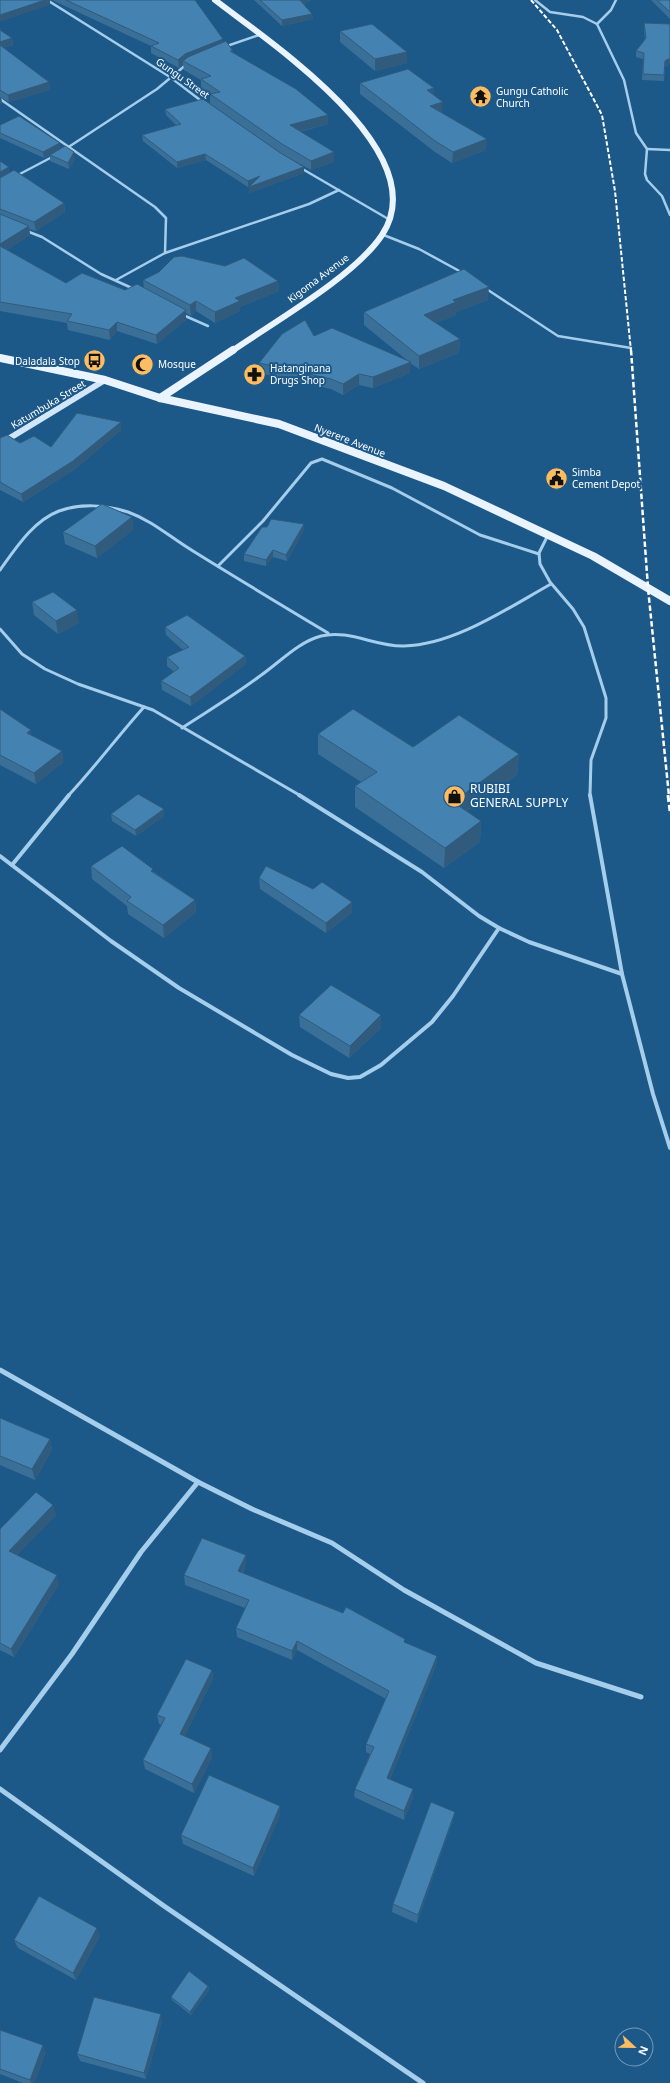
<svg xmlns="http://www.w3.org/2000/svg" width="670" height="2083" viewBox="0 0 670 2083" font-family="'Noto Sans',sans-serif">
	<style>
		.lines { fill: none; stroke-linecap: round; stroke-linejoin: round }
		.minor-far3 { stroke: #a5cdec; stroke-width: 2.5 }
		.minor-far2 { stroke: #a5cdec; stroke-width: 3 }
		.minor-far1 { stroke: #a5cdec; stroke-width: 4 }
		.minor { stroke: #a5cdec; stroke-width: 5 }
		.secondary { stroke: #d1e7f9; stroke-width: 6 }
		.primary-far1 { stroke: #eaf4ff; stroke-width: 6 }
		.primary { stroke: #eaf4ff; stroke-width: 8 }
		.rail-far2 { stroke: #fff; stroke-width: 2; stroke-dasharray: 4.5 2; stroke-linecap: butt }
		.rail-far1 { stroke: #fff; stroke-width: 2.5; stroke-dasharray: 5.5 2.5; stroke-linecap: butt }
		.rail { stroke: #fff; stroke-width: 3; stroke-dasharray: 7 3; stroke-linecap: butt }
		.wall { fill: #3a7098 }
		.shaded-wall { fill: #305b7c }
		.building { fill: #4482b1; stroke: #305b7c }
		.labels { text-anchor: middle; stroke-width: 4; stroke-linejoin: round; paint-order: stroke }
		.far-street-label { font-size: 10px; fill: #fff; stroke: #1c5888 }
		.far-poi-label { font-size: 10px; fill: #fff; stroke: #1c5888; text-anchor: start }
		.poi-label { font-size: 12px; fill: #fff; stroke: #1c5888; text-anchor: start }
	</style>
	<rect width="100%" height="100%" fill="#1c5888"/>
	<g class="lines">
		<g class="minor-far3">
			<polyline points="47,0 170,77 204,103"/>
			<polyline points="535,0 550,12 583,17 597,24 624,80 636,133 647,149 645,174 647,180 662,196 670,215"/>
			<polyline points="597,24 611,10 616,0"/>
			<polyline points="224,47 259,35"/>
			<polyline points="0,99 155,207 166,218 165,253"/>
			<polyline points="647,149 670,150"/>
			<polyline points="64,150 157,89 187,64"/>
			<polyline points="299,167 390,220"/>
			<polyline points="16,176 54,156"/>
			<polyline points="24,230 42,237 101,274 134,289"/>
			<polyline points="381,234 419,249 463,273"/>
			<polyline points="116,280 165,253 309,204 339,190"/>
			<polyline points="485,288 558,336 631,348"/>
			<polyline points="183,315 208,326"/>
		</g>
		<g class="minor-far2">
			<polyline points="548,535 539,553 540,564 550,582 573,609 584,627 606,698 606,718 591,760 590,796"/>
			<polyline points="218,566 263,521 311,463 322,459 392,488 480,535 539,554"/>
			<path d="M0,570C16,548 33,521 59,511C81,503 107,505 128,512C153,521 171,538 193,551C238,579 283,606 328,633"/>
			<polyline points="0,629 22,654 45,669 78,684 153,710 301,796"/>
			<path d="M182,728C208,711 235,695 260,676C279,663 298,642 321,636C349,629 376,647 404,646C454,645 508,608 551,584"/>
			<path d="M68,796C95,767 118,736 144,707"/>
		</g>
		<g class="minor-far1">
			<polyline points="299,795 422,872 479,916 499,928 529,942 622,974"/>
			<polyline points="590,795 622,974 653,1094 670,1148"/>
			<polyline points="0,856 111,941 179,988 292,1055 331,1074 348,1078 360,1077 381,1065 432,1022 453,996 499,928"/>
			<polyline points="12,865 69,795"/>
		</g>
		<g class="minor">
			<polyline points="0,1370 198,1482 252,1509 332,1543 404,1590 536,1663 641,1697"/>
			<polyline points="0,1750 72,1654 141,1552 198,1482"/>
			<polyline points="0,1789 164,1906 423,2083"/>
		</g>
		<polyline class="secondary" points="0,444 105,380"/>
		<path class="primary-far1" d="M215,0C269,42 437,152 382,235C355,276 274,322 232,351"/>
		<g class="primary">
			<polyline points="0,358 105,380 160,398 279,424 444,486 593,556 670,601"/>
			<polyline points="160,398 233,350"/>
		</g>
		<polyline class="rail-far2" points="531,0 557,30 602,115 615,191 631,351"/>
		<polyline class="rail-far1" points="631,350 648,588 669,796"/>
		<polyline class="rail" points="668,795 670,811"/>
	</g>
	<g class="wall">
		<polygon points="52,0 195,0 223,43 233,52 328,124 300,132 334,162 311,170 282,154 210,104 210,94 201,88 201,80 184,70 183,64 179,68 151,53 151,46"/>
		<polygon points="254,0 311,0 304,4 312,14 313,19 282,26"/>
		<polygon points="651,0 670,0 670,19"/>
		<polygon points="644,23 670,24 670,64 665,67 664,81 642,80 643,59 636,57 636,51 645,39 644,29"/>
		<polygon points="0,27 1,31 12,38 13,45 3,48 49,82 50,90 9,102 1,98 2,104 0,104"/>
		<polygon points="340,31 407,52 407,63 375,71 340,42"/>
		<polygon points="360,83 434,96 442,113 486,150 452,163 435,152 360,94"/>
		<polygon points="165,109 304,173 249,193 249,187 248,187 206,160 177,168 143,141 142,135 176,125 166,115"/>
		<polygon points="0,125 60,149 75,159 69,169 50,161 50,155 44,158 0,138"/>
		<polygon points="0,161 10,173 64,203 65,212 36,231 29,229 30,235 7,250 66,283 125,290 144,288 143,280 278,281 279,291 240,307 240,311 215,323 196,311 191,316 186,313 186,320 157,344 117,331 110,340 68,330 67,323 0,311"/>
		<polygon points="488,300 456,312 456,315 436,323 460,339 459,353 419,369 410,363 410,373 373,388 359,385 343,395 331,389 260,373 259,363 314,336 408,361 364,325 364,312"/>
		<polygon points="121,430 74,470 23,502 0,490 0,438 20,443 51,447"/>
		<polygon points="132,517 133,530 97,558 65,544 63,532"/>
		<polygon points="267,527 304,530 287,561 273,557 266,566 244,561 244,554"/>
		<polygon points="32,602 79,623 58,634 34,615"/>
		<polygon points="165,627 245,656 246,664 191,706 162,690 161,681 174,672 167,666 167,657 183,650 166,635"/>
		<polygon points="0,709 31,735 62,751 63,762 36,784 0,765"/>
		<polygon points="318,734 413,747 519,754 517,775 467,811 481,821 480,842 444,868 355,807 355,786 361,782 318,754"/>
		<polygon points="164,809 164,816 136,836 112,821 111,814"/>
		<polygon points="91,866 154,872 195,900 196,912 164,938 128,914 127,906 92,879"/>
		<polygon points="259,878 313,889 352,902 352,913 326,933 260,889"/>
		<polygon points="299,1015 381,1028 349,1058 300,1027"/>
		<polygon points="0,1418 50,1439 52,1450 35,1480 0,1465"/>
		<polygon points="56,1515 17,1555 59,1584 14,1657 0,1650 0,1529"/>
		<polygon points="246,1555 246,1564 243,1573 437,1656 436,1666 390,1779 413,1798 404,1820 354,1797 355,1789 370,1754 366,1752 366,1744 386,1699 297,1650 292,1660 237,1637 236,1628 245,1608 185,1585 184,1575"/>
		<polygon points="212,1670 213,1679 185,1736 211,1748 212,1757 194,1793 145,1769 143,1760 161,1725 159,1724 157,1715"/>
		<polygon points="280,1815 254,1876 183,1844 181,1835"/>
		<polygon points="453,1820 417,1923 392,1912 393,1904"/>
		<polygon points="100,1936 76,1980 18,1948 14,1940"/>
		<polygon points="208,1986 209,1990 191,2015 172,2000 171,1997"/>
		<polygon points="162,2021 146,2079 80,2061 77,2054"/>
		<polygon points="0,2030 46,2052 34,2083 23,2083 0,2074"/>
	</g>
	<g class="shaded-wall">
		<polygon points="45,0 50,0 50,5 0,22 0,15"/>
		<polygon points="300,0 311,0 300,6"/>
		<polygon points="312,14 313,19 282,26 282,20"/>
		<polygon points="12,38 13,45 0,49 0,42"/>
		<polygon points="223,39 223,46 183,61 183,64 179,68 178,60 185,54"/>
		<polygon points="407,52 407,63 375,71 375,59"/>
		<polygon points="670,58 670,64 664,67 665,61"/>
		<polygon points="49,82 50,90 9,102 8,95"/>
		<polygon points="434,88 434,99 427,90"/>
		<polygon points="0,97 1,97 2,104 0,104"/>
		<polygon points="443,102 442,113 430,106"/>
		<polygon points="328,115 328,124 290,134 290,125"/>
		<polygon points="487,139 486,150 452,163 453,152"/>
		<polygon points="60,143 60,149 44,158 43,152"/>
		<polygon points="74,152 75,159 69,169 68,163"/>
		<polygon points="334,152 334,162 311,170 311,161"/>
		<polygon points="205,154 206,160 177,168 177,162"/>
		<polygon points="9,167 10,176 0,182 0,172"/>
		<polygon points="304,167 304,173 249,193 249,187"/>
		<polygon points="260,176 260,182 248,187 248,181"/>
		<polygon points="64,203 65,212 36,231 34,222"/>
		<polygon points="29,226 30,235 0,255 0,244"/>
		<polygon points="278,281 279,291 240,307 240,311 215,323 215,312 235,298"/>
		<polygon points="489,287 488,300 456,312 456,315 424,328 424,315 453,300"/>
		<polygon points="196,301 196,311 191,316 190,305"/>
		<polygon points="186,310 186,320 157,344 156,335"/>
		<polygon points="117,322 117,331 110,340 109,330"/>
		<polygon points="460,339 459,353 419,369 419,356"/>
		<polygon points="411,362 410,373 373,388 373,377"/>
		<polygon points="359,374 359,385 343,395 343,384"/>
		<polygon points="121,422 121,430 74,470 23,502 21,494"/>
		<polygon points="132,517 133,530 97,558 95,546"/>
		<polygon points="304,524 304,530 287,561 286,555"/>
		<polygon points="273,550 273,557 266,566 266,560"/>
		<polygon points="77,610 79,623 58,634 56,621"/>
		<polygon points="245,656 246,664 191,706 190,697"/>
		<polygon points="31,730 32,741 27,733"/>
		<polygon points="62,751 63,762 36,784 34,773"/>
		<polygon points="519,754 517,775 451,822 453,802"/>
		<polygon points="164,809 164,816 136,836 135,830"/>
		<polygon points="481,821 480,842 444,868 445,848"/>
		<polygon points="195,900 196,912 164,938 163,925"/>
		<polygon points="352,902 352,913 326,933 326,923"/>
		<polygon points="381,1015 381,1028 349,1058 350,1046"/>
		<polygon points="50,1439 52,1450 35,1480 32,1469"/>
		<polygon points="53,1505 56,1515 12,1561 9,1551"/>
		<polygon points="246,1555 246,1564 239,1581 238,1571"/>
		<polygon points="57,1575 59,1584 14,1657 11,1649"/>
		<polygon points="297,1641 297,1650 292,1660 292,1651"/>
		<polygon points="437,1656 436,1666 387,1786 387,1778"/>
		<polygon points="212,1670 213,1679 182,1743 180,1734"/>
		<polygon points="211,1748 212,1757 194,1793 192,1784"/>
		<polygon points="413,1789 413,1798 404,1820 404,1811"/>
		<polygon points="280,1806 280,1815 254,1876 253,1868"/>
		<polygon points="455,1812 453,1820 417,1923 418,1915"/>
		<polygon points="97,1928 100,1936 76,1980 73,1973"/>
		<polygon points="208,1986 209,1990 191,2015 190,2012"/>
		<polygon points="161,2014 162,2021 146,2079 144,2073"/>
		<polygon points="43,2045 46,2052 34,2083 31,2083 30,2080"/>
	</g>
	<g class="building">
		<polygon points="0,0 45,0 0,15"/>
		<polygon points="66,0 195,0 223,39 185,54 178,60 151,46 159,43"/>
		<polygon points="260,0 301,0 300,0 312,14 282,20"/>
		<polygon points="657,0 670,0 670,12"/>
		<polygon points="644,23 670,24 670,58 665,61 664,75 643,74 644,53 636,51 646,38"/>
		<polygon points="372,24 407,52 375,59 340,31"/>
		<polygon points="0,30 12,38 0,42"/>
		<polygon points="226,41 233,51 230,51 296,89 328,115 290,125 334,152 311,161 282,144 210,94 220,92 201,79 211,76 183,61 188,57"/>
		<polygon points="0,45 49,82 8,95 0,90"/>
		<polygon points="408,69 434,88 427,90 443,102 430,106 487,139 453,152 435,141 360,83"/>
		<polygon points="203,99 279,152 304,167 249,187 260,176 248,181 205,154 177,162 142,135 181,124 165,109"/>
		<polygon points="19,116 60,143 43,152 0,133 0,125"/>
		<polygon points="65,146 74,152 68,163 50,155"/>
		<polygon points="0,161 9,167 0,172"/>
		<polygon points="14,170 64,203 34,222 0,209 0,178"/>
		<polygon points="0,214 29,226 0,244"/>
		<polygon points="0,246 66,283 82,273 125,290 137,284 186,310 156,335 117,322 109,330 67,321 72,314 0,302"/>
		<polygon points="182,256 225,266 244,258 278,281 235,298 240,301 215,312 196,301 190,305 143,280 159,272 174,257"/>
		<polygon points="464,269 489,287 453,300 456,302 424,315 460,339 419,356 364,312"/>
		<polygon points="305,320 314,336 332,328 411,362 373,377 359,374 343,384 331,379 259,363 282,334"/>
		<polygon points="77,413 121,422 73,461 21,494 0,482 0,438 7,435 20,443 34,436 51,447"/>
		<polygon points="102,504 132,517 95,546 63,532"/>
		<polygon points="271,519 304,524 286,555 273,550 266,560 244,554 262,527 267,527"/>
		<polygon points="53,592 77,610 56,621 32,602"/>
		<polygon points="187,615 245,656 190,697 161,681 179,668 167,657 189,647 165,627"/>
		<polygon points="0,709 31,730 27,733 62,751 34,773 0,755"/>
		<polygon points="353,709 413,747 459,715 519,754 453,802 481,821 445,848 355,786 377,772 318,734"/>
		<polygon points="138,794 164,809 135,830 111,814"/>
		<polygon points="122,846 153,869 151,871 195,900 163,925 127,901 131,897 91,866"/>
		<polygon points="266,866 313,889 322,882 352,902 326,923 259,878"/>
		<polygon points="331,985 381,1015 350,1046 299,1015"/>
		<polygon points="0,1418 50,1439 32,1469 0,1456"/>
		<polygon points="36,1492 53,1505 9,1551 57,1575 11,1649 0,1643 0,1529"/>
		<polygon points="202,1538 246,1555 238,1571 343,1613 346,1607 405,1639 404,1642 437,1656 387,1778 413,1789 404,1811 355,1789 374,1747 366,1744 389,1691 297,1641 292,1651 236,1628 249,1600 184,1575"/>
		<polygon points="186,1659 212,1670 180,1734 211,1748 192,1784 143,1760 165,1718 157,1715"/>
		<polygon points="209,1775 280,1806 253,1868 181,1835"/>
		<polygon points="431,1802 455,1812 418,1915 393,1904"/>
		<polygon points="39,1896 97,1928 73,1973 14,1940"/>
		<polygon points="189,1971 208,1986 190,2012 171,1997"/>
		<polygon points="94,1997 161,2014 144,2073 77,2054"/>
		<polygon points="0,2030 43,2045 30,2080 0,2069"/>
	</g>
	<defs>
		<symbol id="temple-disc" viewBox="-11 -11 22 22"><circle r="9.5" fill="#fcbd62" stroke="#1c5888"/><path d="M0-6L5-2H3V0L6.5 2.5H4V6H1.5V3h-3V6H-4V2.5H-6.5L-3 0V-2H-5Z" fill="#111"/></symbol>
		<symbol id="bus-disc" viewBox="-11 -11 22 22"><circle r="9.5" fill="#fcbd62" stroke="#1c5888"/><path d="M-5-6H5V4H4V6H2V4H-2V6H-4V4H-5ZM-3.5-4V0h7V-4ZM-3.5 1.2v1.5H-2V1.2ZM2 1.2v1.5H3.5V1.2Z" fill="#111"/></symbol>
		<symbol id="mosque-disc" viewBox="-11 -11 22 22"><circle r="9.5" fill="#fcbd62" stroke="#1c5888"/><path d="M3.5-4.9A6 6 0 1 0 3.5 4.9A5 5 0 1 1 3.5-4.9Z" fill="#111"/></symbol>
		<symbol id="pharmacy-disc" viewBox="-11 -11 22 22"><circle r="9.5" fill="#fcbd62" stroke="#1c5888"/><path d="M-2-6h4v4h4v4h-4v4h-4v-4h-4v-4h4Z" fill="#111"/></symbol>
		<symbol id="civic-disc" viewBox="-11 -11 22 22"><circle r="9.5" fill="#fcbd62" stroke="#1c5888"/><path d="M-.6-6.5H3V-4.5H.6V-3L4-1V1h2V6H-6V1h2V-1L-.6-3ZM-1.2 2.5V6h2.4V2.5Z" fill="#111"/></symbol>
		<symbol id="shop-disc" viewBox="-11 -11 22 22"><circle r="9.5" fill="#fcbd62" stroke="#1c5888"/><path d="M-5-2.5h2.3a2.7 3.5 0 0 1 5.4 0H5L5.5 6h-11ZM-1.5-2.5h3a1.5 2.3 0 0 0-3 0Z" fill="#111"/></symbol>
	</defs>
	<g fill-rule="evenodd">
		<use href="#temple-disc" x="468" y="84" width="25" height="25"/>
		<use href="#bus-disc" x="82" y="348" width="25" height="25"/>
		<use href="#mosque-disc" x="130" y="352" width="25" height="25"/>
		<use href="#pharmacy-disc" x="242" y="362" width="25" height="25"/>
		<use href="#civic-disc" x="544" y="466" width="25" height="25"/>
		<use href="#shop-disc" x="442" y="784" width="25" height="25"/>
	</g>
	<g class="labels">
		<g class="far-street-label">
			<text transform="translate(183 78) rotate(35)" y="4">Gungu Street</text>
			<text transform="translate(318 278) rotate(-37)" y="4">Kigoma Avenue</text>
			<text transform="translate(48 404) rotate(-31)" y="4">Katumbuka Street</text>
			<text transform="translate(350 440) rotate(21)" y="4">Nyerere Avenue</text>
		</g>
		<g class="far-poi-label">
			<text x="496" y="95">Gungu Catholic<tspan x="496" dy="12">Church</tspan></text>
			<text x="80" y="365" text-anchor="end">Daladala Stop</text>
			<text x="158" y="368">Mosque</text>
			<text x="270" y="372">Hatanginana<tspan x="270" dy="12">Drugs Shop</tspan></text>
			<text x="572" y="476">Simba<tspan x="572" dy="12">Cement Depot</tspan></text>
		</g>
		<g class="poi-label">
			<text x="470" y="793">RUBIBI<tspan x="470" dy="14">GENERAL SUPPLY</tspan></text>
		</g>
	</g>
	<g transform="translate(634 2047) rotate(112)"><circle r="19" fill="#1c5888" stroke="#779bb8"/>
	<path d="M0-3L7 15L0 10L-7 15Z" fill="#fcbd62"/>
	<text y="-6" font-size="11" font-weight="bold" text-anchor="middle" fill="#ffffff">N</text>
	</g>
</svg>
